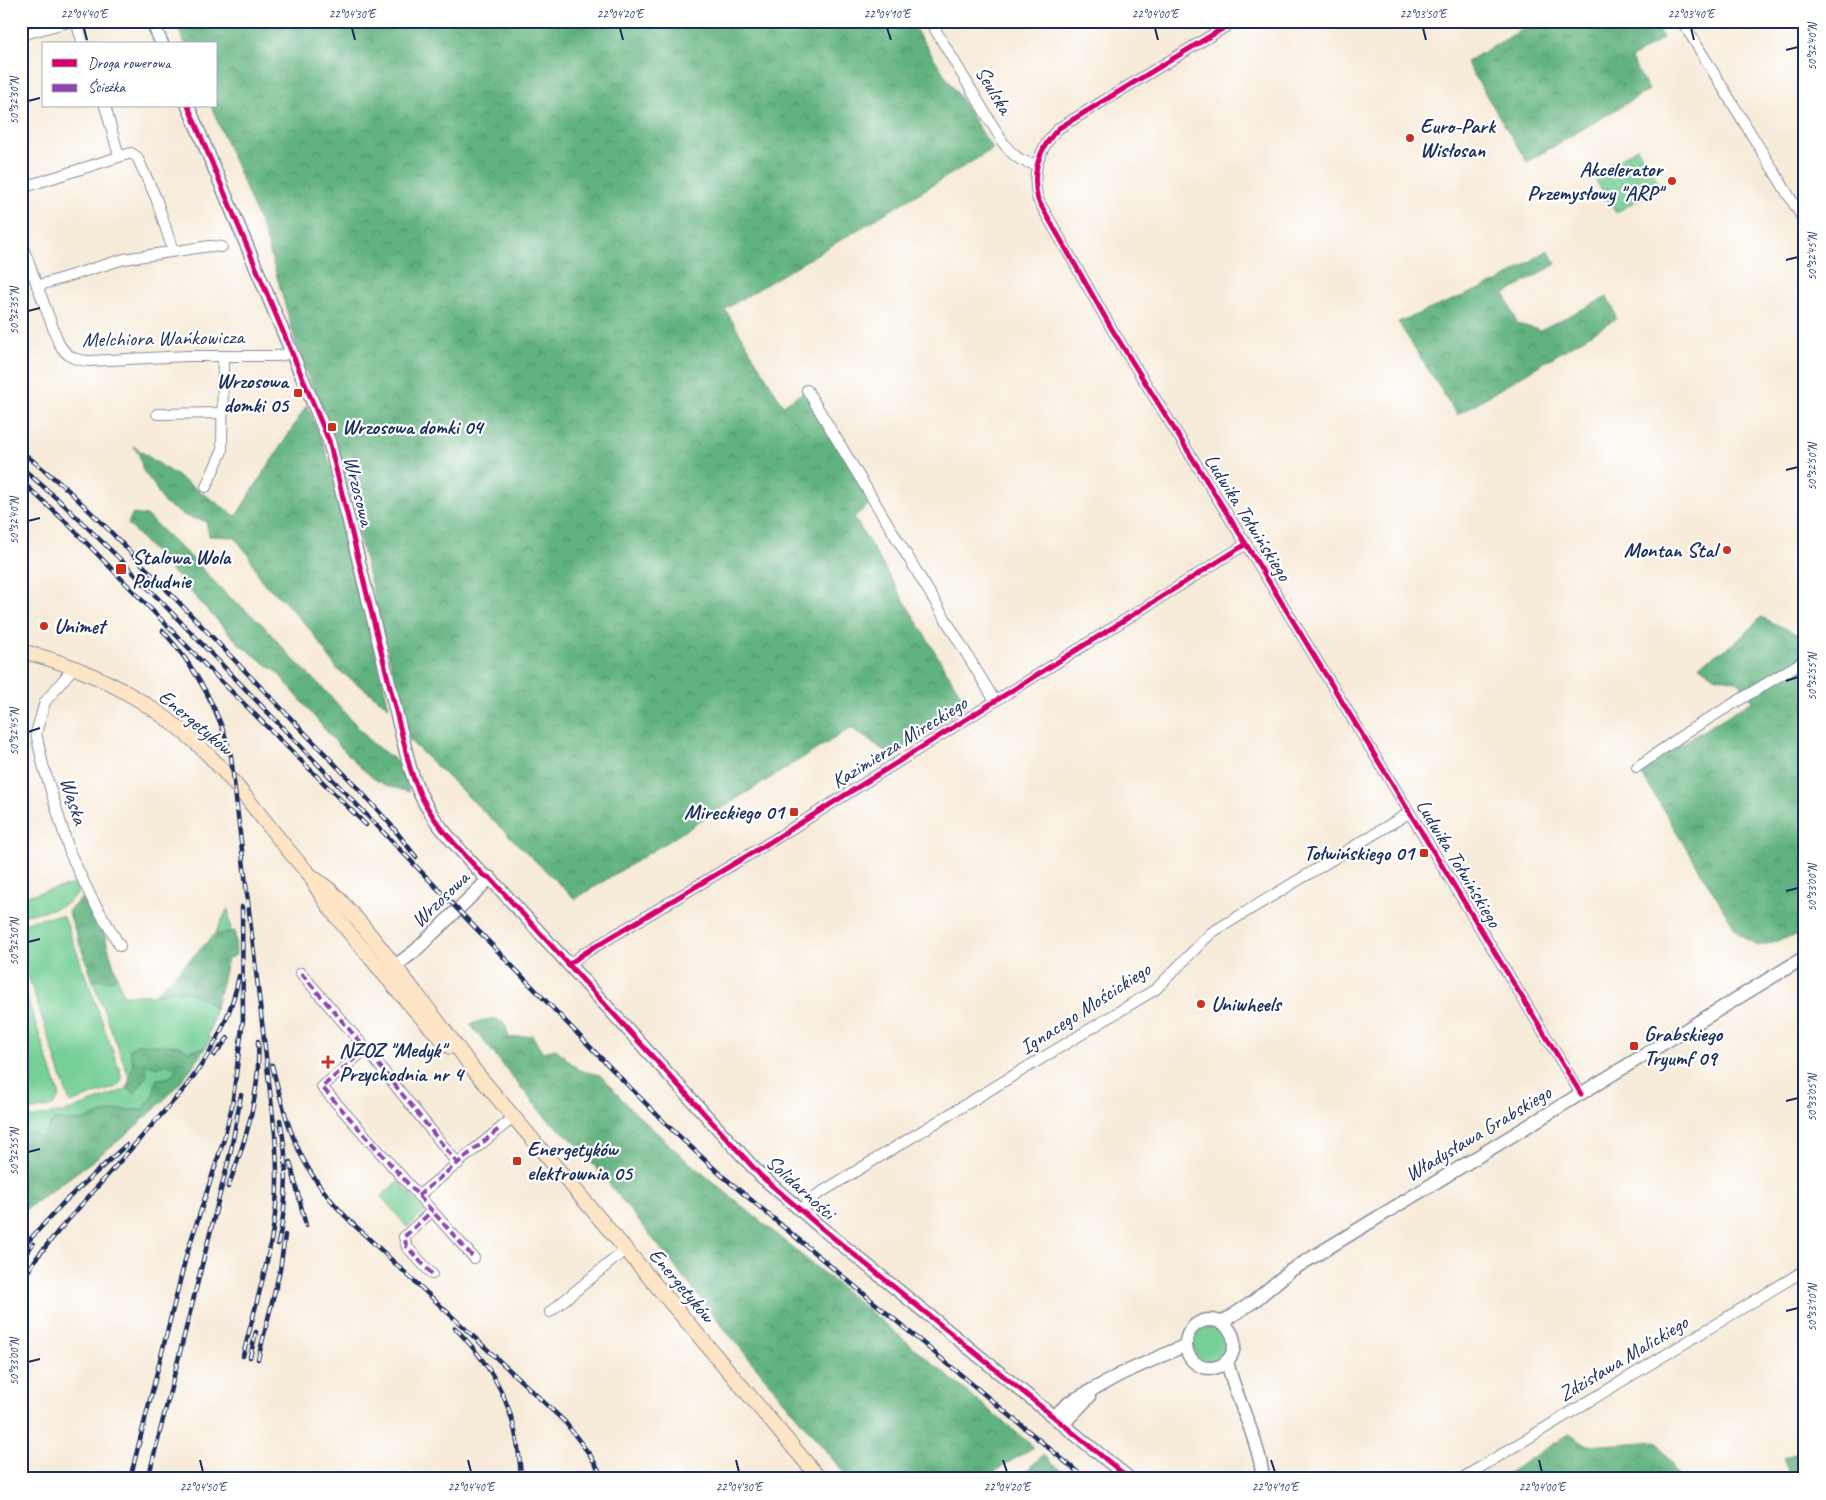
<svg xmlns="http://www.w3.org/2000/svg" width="1826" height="1500" viewBox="0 0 1826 1500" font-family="Caveat,sans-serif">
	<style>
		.grass { fill: #76cf95; stroke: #487f7a }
		.forest { fill: url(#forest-crowns); stroke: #3e706e }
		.park { fill: url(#park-dots); stroke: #487f7a }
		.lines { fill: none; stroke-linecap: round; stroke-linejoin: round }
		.minor-casing { stroke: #898d9c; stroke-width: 12 }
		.tertiary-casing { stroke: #898d9c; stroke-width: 15 }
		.secondary-casing { stroke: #898d9c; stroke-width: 16 }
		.minor { stroke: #fff; stroke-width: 10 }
		.tertiary { stroke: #fff; stroke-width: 12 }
		.secondary { stroke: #fde5c5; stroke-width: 14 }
		.rail-casing { stroke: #1b2f5e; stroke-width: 4.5 }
		.rail { stroke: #fff; stroke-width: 2.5; stroke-dasharray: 8; stroke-linecap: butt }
		.quiet { stroke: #8e44ad; stroke-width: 4; stroke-dasharray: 8 4; stroke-linecap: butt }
		.cycleway-casing { stroke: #fff; stroke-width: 8 }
		.cycleway { stroke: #d6006c; stroke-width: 5 }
		.ticks { fill: none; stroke: #1b2f5e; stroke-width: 2 }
		.poi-dot { fill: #c8321e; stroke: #fff; stroke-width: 2 }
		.labels { text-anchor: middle; stroke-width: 4.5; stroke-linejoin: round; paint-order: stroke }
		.street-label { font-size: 21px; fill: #1b2f5e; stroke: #fff }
		.poi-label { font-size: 21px; font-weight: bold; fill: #1b2f5e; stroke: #fff; text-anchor: start }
		.neatline { fill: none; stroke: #1b2f5e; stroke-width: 2 }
		.ticks-label { font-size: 12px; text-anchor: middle; fill: #1b2f5e }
	</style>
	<defs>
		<pattern id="forest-crowns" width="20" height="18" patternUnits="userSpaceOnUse" patternTransform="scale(1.25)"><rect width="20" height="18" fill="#60b27e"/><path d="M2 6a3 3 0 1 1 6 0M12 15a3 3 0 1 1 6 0" fill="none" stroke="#4e916a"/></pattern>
		<pattern id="park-dots" width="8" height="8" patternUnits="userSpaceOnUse" patternTransform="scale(1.25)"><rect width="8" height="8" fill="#76cf95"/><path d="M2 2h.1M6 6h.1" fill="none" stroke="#60a87d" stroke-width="1.8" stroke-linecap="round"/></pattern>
	</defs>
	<rect width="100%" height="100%" fill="#fff"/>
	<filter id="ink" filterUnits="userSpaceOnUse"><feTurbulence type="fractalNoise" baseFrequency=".02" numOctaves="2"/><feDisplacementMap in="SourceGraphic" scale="10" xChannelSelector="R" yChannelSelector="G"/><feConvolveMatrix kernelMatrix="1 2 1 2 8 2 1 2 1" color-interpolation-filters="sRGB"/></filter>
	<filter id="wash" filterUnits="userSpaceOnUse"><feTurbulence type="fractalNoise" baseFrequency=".0096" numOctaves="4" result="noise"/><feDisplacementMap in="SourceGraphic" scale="20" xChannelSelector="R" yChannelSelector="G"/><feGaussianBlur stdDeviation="1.12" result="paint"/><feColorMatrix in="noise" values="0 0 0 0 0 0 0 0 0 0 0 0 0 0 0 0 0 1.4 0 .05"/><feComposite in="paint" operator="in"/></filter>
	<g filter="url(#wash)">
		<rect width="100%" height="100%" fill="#f7ebd9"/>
		<g class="grass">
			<polygon points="75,884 80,891 66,904 53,909 21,916 21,897"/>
			<polygon points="228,908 231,932 213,936 215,934"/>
			<polygon points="55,916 62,916 65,919 122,1077 121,1082 116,1087 70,1103 21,954 21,923"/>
			<path d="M117,976L123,995C136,995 149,995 162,994C167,994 173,991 178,991C190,991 209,999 215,1010L208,1037L211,1038L205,1048L188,1051L180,1046L150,1045L133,1062L130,1079L93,982L99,979L111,981Z"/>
			<polygon points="21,980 60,1096 53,1106 29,1111 30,1118 68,1111 127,1089 135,1093 140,1084 144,1063 168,1064 177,1069 169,1078 157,1079 152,1098 142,1110 119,1110 103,1113 81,1121 54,1120 41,1138 32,1132 21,1133"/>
			<polygon points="399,1181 425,1212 407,1227 381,1196"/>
			<circle cx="1210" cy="1345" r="17"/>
		</g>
		<g class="forest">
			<polygon points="175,21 910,21 993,149 725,309 783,405 807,390 874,501 854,517 967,705 892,756 851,728 575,899 410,741 338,452 317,397 301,361 265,235 211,106 216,106 216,44 185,44"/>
			<polygon points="1537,21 1652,21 1663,38 1631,59 1649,90 1527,162 1466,62"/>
			<polygon points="1548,250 1556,264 1505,294 1517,324 1540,330 1607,297 1614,310 1616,319 1457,415 1398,322 1500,281"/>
			<polygon points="307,405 323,443 330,464 389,707 337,669 312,632 282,599 262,582 248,554 234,537 209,536 206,521 187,517 164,503 154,485 143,471 139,454 133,446 236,516"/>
			<polygon points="132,514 147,516 198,564 226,594 261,623 292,658 327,692 373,744 400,763 409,792 386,785 374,779 358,765 332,738 277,672 240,645 128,524"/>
			<polygon points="1761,617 1799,635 1805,635 1805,933 1758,946 1738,933 1639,770 1753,700 1739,682 1714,676 1699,665 1736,642"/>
			<polygon points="85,895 98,914 117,976 111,981 99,979 93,981 68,911"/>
			<path d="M235,931L236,955L228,959L215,1010C208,999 188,989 175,991C168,992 162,994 155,994L213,936Z"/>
			<polygon points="494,1018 505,1024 509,1038 532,1035 542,1052 556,1049 579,1070 600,1075 630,1108 684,1158 1034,1447 982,1479 849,1479 727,1332 578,1145 544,1116 470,1024"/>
			<path d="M138,1044L180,1046L188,1051L205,1048C163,1117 85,1165 21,1213V1133L32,1132L41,1138L54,1120L81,1121L103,1113L119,1110H142L152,1098L157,1079L169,1078L176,1069L168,1064L156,1068L145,1063L147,1075L135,1093L127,1089L133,1062L129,1050Z"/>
			<polygon points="1569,1434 1588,1446 1657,1441 1680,1479 1499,1479"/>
			<polygon points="1805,1450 1805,1479 1792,1479 1783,1458"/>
			<polygon points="1043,1455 1070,1479 1019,1478"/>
		</g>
		<polygon class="park" points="1637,148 1661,186 1616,213 1593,176"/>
	</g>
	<g filter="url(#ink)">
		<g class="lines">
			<defs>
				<g id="minor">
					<polyline points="76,21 83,44"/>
					<path d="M930,21L1004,144C1014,156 1020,162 1036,164"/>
					<path d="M1235,21L1059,128C1038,149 1031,172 1038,200L1113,331L1246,544L1581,1094"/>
					<polyline points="1682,21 1805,222"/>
					<polyline points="21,35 72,21"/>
					<polyline points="105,106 119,156"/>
					<polyline points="21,188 131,153 137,157 156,198 173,251"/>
					<path d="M21,242L59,344C67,357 75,360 89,361L187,356H277L292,353"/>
					<polyline points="37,286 124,259 210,246 222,247"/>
					<polyline points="807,390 995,701"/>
					<polyline points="157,414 223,413"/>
					<polyline points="206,487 222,451 223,356"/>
					<polyline points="74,667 45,702 36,733 43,765 70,853 91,897 120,946"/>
					<polyline points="1637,767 1690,730 1805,660"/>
					<polyline points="568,965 583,954 767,844 1246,544"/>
					<polyline points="301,973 366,1049 458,1164"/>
					<polyline points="366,1049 322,1087 474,1258"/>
					<polyline points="418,1196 514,1117"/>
					<polyline points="800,1211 815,1196 1156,989 1211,933 1409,813"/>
					<polyline points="432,1274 407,1247 404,1237 432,1211"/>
					<polyline points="550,1312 625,1250"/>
					<polyline points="1461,1479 1805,1270"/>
				</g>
				<g id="tertiary">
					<polyline points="152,21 162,44"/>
					<path d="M188,106L329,441L410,768C425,817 450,838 483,875L490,878L761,1176L819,1226L1130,1479"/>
					<polyline points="395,966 415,951 490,878"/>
					<circle cx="1210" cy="1344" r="24"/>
					<polyline points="1221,1323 1253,1302 1290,1271 1805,957"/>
					<path d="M1227,1361C1236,1401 1259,1438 1263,1479"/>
					<polyline points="1054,1416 1070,1402 1121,1374 1186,1345"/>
					<polyline points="1063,1424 1089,1397"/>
				</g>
				<g id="secondary">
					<path d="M21,651C95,669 166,708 218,765C250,799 276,838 308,873C316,881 327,886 334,894C360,920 382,950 405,979C428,1009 451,1038 473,1069L820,1479"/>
					<path d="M312,879C327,908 348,931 369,956C395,988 421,1019 450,1047"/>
				</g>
			</defs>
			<use href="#minor" class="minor-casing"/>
			<use href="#tertiary" class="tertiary-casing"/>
			<use href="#secondary" class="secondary-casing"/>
			<use href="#minor" class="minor"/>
			<use href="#tertiary" class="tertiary"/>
			<use href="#secondary" class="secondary"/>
			<defs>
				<g id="rail">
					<polyline points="21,451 67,489 109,530 354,784 391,825 416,857"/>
					<polyline points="21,467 63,504 120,559 598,1055 667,1125 720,1174 1086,1479"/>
					<polyline points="21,481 68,524 217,677 366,825"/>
					<path d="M163,631C195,667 219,709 231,756L275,1134C277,1158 278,1182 276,1206C271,1257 255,1306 243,1356"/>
					<polyline points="214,1055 228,1038"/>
					<path d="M272,1065C289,1134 300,1171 351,1222L565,1422L590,1455L604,1479"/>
					<polyline points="290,1162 306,1226"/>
					<path d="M228,1187C246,1140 261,1093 258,1041"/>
					<path d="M278,1244C287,1204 289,1162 280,1120"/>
					<polyline points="21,1249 65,1201 126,1145"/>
					<polyline points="21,1260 33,1244"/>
					<path d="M21,1282L38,1256L60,1229L184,1089C211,1055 231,1018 239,976"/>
					<path d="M455,1328C500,1374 518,1415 521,1479"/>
					<polyline points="250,1357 256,1332"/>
					<polyline points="258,1359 280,1270 285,1235"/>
					<polyline points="130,1479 187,1253 224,1139 232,1106 243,1020 242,907"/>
					<polyline points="148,1479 231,1150 241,1095"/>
				</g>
			</defs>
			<use href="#rail" class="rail-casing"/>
			<use href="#rail" class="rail"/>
			<g class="quiet">
				<polyline points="301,973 366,1049 458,1164"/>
				<polyline points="366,1049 322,1087 474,1258"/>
				<polyline points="418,1196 500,1128"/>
				<polyline points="432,1274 407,1247 404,1237 432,1211"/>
			</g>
			<defs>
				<g id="cycleway">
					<path d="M1235,21L1059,128C1038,149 1031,172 1038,200L1113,331L1246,544L1581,1094"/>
					<path d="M188,106L329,441L410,768C425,817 450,838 483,875L490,878L761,1176L819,1226L1130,1479"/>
					<polyline points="568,965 583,954 767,844 1246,544"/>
				</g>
			</defs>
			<use href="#cycleway" class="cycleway-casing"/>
			<use href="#cycleway" class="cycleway"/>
		</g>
	</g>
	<path class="ticks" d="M84,28L87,40M352,28L355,40M620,28L623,40M887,28L891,40M1155,28L1158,40M1423,28L1426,40M1691,28L1694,40M1786,50L1798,47M28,101L40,98M1786,260L1798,257M28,311L40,308M1786,470L1798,467M28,521L40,518M1786,681L1798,677M28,732L40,728M1786,891L1798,888M28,942L40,939M1786,1101L1798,1098M28,1152L40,1149M1786,1311L1798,1308M28,1362L40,1359M200,1460L203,1472M468,1460L471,1472M736,1460L739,1472M1003,1460L1007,1472M1271,1460L1275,1472M1539,1460L1542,1472"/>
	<g class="poi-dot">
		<circle cx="1410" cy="138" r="5"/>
		<circle cx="1672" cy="181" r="5"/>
		<rect x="293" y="388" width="10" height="10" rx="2.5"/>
		<rect x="327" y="422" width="10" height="10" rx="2.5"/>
		<circle cx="1727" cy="550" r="5"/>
		<rect x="115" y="563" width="12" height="12" rx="2.5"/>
		<circle cx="44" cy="626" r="5"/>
		<rect x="789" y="807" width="10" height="10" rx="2.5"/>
		<rect x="1419" y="848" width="10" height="10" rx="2.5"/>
		<circle cx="1201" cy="1004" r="5"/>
		<rect x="1629" y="1041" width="10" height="10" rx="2.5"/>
		<path d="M325.5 1054.5h5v5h5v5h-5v5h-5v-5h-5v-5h5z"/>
		<rect x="512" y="1156" width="10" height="10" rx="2.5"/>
	</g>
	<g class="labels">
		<g class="street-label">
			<text transform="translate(994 90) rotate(59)" y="7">Seulska</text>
			<text transform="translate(163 338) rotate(-1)" y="7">Melchiora Wańkowicza</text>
			<text transform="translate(359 491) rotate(76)" y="7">Wrzosowa</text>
			<text transform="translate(1248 517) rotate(58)" y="7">Ludwika Tołwińskiego</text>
			<text transform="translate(196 722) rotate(40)" y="7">Energetyków</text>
			<text transform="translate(899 742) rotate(-32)" y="7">Kazimierza Mireckiego</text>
			<text transform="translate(74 801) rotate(73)" y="7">Wąska</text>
			<text transform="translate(1459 863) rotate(59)" y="7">Ludwika Tołwińskiego</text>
			<text transform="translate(440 899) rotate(-44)" y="7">Wrzosowa</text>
			<text transform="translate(1085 1008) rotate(-33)" y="7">Ignacego Mościckiego</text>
			<text transform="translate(1478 1133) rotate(-31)" y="7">Władysława Grabskiego</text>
			<text transform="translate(801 1187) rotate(42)" y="7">Solidarności</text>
			<text transform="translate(682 1285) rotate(50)" y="7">Energetyków</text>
			<text transform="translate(1623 1358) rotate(-31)" y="7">Zdzisława Malickiego</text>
		</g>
		<g class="poi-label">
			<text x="1420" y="133">Euro-Park<tspan x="1420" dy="24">Wisłosan</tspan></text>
			<text x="1662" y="176" text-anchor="end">Akcelerator<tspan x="1662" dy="24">Przemysłowy "ARP"</tspan></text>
			<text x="288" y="388" text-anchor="end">Wrzosowa<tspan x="288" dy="24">domki 05</tspan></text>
			<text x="342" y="434">Wrzosowa domki 04</text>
			<text x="1717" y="557" text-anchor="end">Montan Stal</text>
			<text x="132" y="564">Stalowa Wola<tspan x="132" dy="24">Południe</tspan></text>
			<text x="54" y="633">Unimet</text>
			<text x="784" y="819" text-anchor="end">Mireckiego 01</text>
			<text x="1414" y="860" text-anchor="end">Tołwińskiego 01</text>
			<text x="1211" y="1011">Uniwheels</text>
			<text x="1644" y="1041">Grabskiego<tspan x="1644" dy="24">Tryumf 09</tspan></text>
			<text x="339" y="1057">NZOZ "Medyk"<tspan x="339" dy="24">Przychodnia nr 4</tspan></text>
			<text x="527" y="1156">Energetyków<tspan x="527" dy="24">elektrownia 05</tspan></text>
		</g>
	</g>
	<rect width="1826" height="1500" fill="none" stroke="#fff" stroke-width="55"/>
	<rect x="42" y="42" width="175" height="65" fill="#ffffff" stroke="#a4acbf"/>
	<rect x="52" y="59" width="25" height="8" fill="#d6006c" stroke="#a4acbf"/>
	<text x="88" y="68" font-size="15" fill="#1b2f5e">Droga rowerowa</text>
	<rect x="52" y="84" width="25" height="8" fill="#8e44ad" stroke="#a4acbf"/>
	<text x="88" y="92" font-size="15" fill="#1b2f5e">Ścieżka</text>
	<rect x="28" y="28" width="1770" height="1444" class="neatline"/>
	<g class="ticks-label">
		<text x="84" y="18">22°04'40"E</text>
		<text x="352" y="18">22°04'30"E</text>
		<text x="620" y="18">22°04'20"E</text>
		<text x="887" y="18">22°04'10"E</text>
		<text x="1155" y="18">22°04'00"E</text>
		<text x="1423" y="18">22°03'50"E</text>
		<text x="1691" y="18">22°03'40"E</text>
		<text transform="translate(1812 47) rotate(-90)" y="4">50°32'40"N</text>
		<text transform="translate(14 101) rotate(-90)" y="4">50°32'30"N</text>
		<text transform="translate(1812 257) rotate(-90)" y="4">50°32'45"N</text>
		<text transform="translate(14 311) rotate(-90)" y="4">50°32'35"N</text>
		<text transform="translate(1812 467) rotate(-90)" y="4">50°32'50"N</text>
		<text transform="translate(14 521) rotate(-90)" y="4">50°32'40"N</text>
		<text transform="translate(1812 677) rotate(-90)" y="4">50°32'55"N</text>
		<text transform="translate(14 732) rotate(-90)" y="4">50°32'45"N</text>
		<text transform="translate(1812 888) rotate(-90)" y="4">50°33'00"N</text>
		<text transform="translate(14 942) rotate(-90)" y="4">50°32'50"N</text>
		<text transform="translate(1812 1098) rotate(-90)" y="4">50°33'05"N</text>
		<text transform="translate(14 1152) rotate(-90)" y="4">50°32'55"N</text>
		<text transform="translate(1812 1308) rotate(-90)" y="4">50°33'10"N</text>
		<text transform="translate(14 1362) rotate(-90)" y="4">50°33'00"N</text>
		<text x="203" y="1491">22°04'50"E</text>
		<text x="471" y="1491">22°04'40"E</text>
		<text x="739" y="1491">22°04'30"E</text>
		<text x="1007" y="1491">22°04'20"E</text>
		<text x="1275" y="1491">22°04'10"E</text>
		<text x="1542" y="1491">22°04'00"E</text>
	</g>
</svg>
